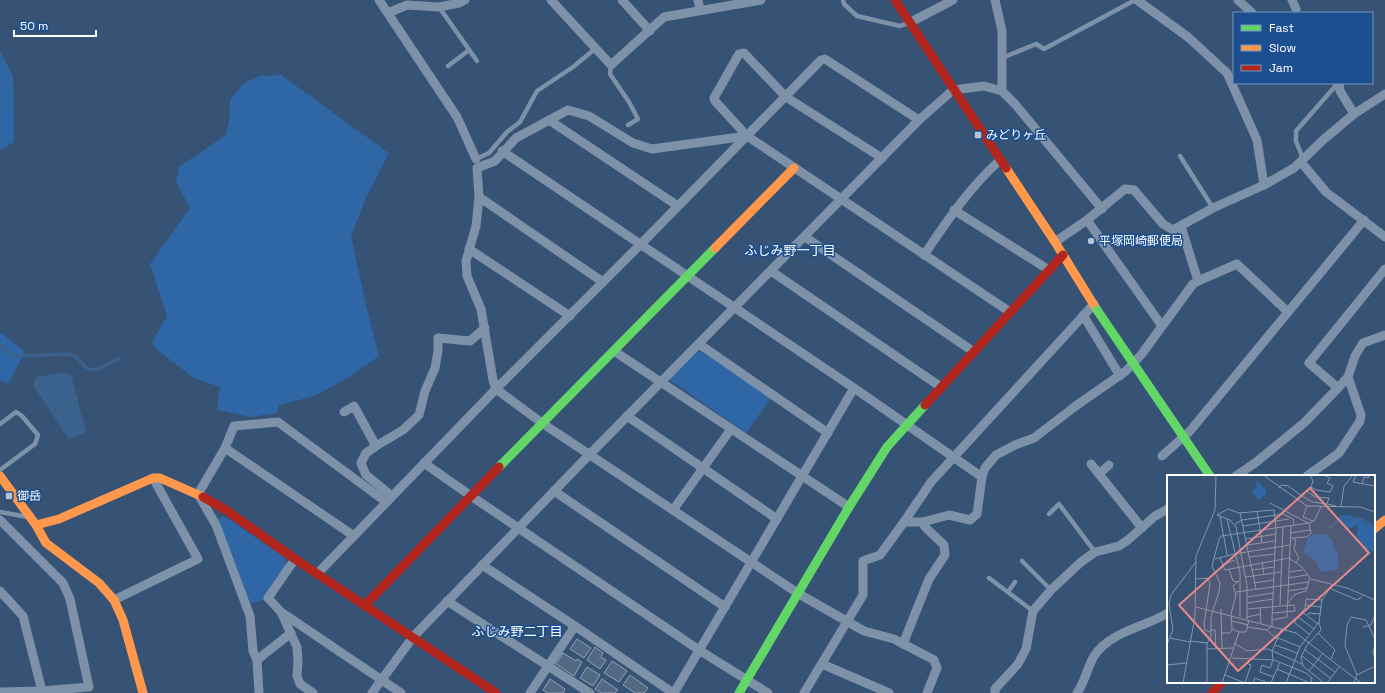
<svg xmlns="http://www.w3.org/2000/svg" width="1385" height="693" viewBox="0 0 1385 693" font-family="'Space Grotesk','Noto Sans JP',sans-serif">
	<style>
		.green { fill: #2f66a5 }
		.water { fill: #3b618d }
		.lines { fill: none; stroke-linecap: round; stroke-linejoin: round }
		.stream { stroke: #3b618d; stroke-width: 3.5 }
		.building { fill: #526984; stroke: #92a2b6 }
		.lane { stroke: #7d92a8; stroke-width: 4.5 }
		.street { stroke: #7d92a8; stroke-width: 9 }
		.fast { stroke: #63d668; stroke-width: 9 }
		.slow { stroke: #ff974d; stroke-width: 9 }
		.jam { stroke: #b3261e; stroke-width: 9 }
		.fast-bridge { stroke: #63d668; stroke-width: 9 }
		.poi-dot { fill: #b9c2ce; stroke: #1b4f8f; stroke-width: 1.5 }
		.labels { text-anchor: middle; stroke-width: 3; stroke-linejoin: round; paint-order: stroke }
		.poi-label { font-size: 12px; fill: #fff; stroke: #1b4f8f; text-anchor: start }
		.neighbourhood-label { font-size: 13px; fill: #fff; stroke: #1b4f8f }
		.inset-river { fill: none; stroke: #3b618d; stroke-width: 2 }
		.inset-road { fill: none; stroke: #8697ac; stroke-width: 1 }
		.view { fill: #e88989; fill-opacity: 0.15; stroke: #e88989; stroke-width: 2 }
		.inset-edge { fill: none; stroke: #fff; stroke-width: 2 }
	</style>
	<rect width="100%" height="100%" fill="#365274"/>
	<g class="green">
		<polygon points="0,51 13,76 14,142 0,150"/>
		<polygon points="281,75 389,153 366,198 351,236 368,313 379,356 351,376 315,396 279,405 277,413 251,417 217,410 220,387 194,378 156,349 152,342 167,316 150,264 190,208 176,182 179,167 226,135 229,121 230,100 244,83 260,76"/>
		<polygon points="0,332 25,352 8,384 0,380"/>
		<polygon points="700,351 771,398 746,433 670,380 670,379 696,352"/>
		<polygon points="224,516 284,557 287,565 266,599 250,604 216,520"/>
	</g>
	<polygon class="water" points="65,372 71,375 86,432 69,440 33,385 36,377"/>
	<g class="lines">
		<polyline class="stream" points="0,345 13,356 70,354 75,356 88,369 96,370 118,359"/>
	</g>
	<g class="building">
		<polygon points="577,639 591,648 584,658 570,649"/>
		<polygon points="595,647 603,653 601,657 606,660 600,669 587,660"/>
		<polygon points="563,653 576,661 577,659 582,662 574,676 556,664"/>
		<polygon points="612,661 627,671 619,682 604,673"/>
		<polygon points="587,667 600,675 593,686 580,678"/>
		<polygon points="630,675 648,688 644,693 635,693 623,685"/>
		<polygon points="550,679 565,689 563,693 547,693 543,690"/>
		<polygon points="602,679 618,690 615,693 601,693 595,689"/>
	</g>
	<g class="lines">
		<g class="lane">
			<polyline points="843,0 844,4 857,16 900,26 908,23"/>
			<polyline points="439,7 477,61"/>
			<polyline points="1002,58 1036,44 1044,49 1135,0"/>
			<polyline points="611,65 610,74 629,102 638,119 628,125"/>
			<polyline points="448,66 469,50"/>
			<polyline points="1180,156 1213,208"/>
			<polyline points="1303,159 1296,141 1296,131 1338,83"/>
			<polyline points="476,160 476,159 489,153 507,132 520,122 537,91 573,67 596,48"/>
			<polyline points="0,424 16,412 22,416 38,435 35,444 0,470"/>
			<polyline points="0,512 28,517"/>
			<polyline points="1049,514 1059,504 1095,552"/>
			<polyline points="1022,561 1051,590"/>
			<polyline points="989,578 1033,611"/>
			<polyline points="1008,592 1015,582"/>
		</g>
		<g class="street">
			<polyline points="379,0 457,117 476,159"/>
			<polyline points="551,0 611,65 664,17 761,0"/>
			<polyline points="622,0 650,31"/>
			<polyline points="698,0 700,10"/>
			<polyline points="995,0 1002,31 1002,91"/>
			<polyline points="1137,0 1188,37 1227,73 1257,140 1264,185"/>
			<polyline points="1238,0 1252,13"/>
			<polyline points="1292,0 1296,9"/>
			<polyline points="388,13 407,5 439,7 459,3 465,0"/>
			<polyline points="909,23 953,0"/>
			<polyline points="1339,83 1340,91 1354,114"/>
			<polyline points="549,120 678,206"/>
			<polyline points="747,136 652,149 633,143 589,116 568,110 516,138 495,161 477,168 479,197 476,226 466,261 467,276 481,309 493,380 496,389 542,423 799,594 864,631 894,639 934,660 937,668 927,693"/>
			<polyline points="502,151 854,388 982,477"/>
			<polyline points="882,158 786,97 744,53 739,54 714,98 715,101 747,136 1010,312"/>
			<polyline points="1301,162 1326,192 1385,237"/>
			<polyline points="479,197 603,282"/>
			<polyline points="954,210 1049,270"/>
			<polyline points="1087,220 1162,326"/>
			<polyline points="1181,226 1198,281"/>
			<polyline points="805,237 974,352"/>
			<polyline points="1055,242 1087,220 1125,189 1134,190 1163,224 1173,230 1213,208 1264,185 1294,168 1323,140 1354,114 1385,94"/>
			<polyline points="469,249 570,316"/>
			<path d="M924,255C947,221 969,188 1000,160"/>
			<polyline points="771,271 941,387"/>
			<polyline points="1083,315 1120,376"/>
			<polyline points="699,344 828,433"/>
			<polyline points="614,351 849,507"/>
			<polyline points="1338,388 1309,363 1385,269"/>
			<polyline points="344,412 354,406 376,446"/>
			<polyline points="627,416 777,519"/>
			<polyline points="225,448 354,536"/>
			<polyline points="1162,456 1190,431 1364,220"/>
			<polyline points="424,463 471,496 699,650 768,693"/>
			<polyline points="1091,464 1142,528"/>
			<polyline points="1099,474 1109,465"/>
			<polyline points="1236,476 1255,463 1304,423 1338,388 1348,377 1355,356 1363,343 1385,335"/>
			<polyline points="1307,476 1339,453 1360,421 1361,415 1348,377"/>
			<polyline points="554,491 725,607"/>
			<polyline points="392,496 366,475 361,463 366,453 376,446 403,430 419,415 425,391 435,368 438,351 438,338 470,341 485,328"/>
			<polyline points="673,510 731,429"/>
			<polyline points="0,520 63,583 70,599 89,687 42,691"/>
			<polyline points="904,522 923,522 949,515 970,520 977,514 982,477 985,468 996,455 1015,445 1034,438 1077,405 1126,371 1141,355 1193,284 1198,281 1237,264 1288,312"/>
			<polyline points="295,559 268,598 281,612 297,647 298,662 297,676 300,684 313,693"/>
			<polyline points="482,565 575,626 673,693"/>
			<polyline points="318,573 496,389 641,244 821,60 825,59 919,120"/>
			<polyline points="0,591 23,616 42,691 0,692"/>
			<polyline points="114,600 198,559 153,478"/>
			<polyline points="447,601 590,693"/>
			<polyline points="281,612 401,693"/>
			<polyline points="903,644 929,579 945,555 944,545 925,527 923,522"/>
			<polyline points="257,660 291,633"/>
			<polyline points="822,664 889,693"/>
			<polyline points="259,693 257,660 253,651 250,616 216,525 198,494 225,448 234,426 278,422 386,502"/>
			<polyline points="372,693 413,637 589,455 919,120 953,90 984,86 1002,91 1015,104 1102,209"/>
			<polyline points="530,693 575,626"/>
			<polyline points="674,693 854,388"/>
			<polyline points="804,693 863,595 863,561 880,555 904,522 931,482 1094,304"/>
			<polyline points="995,693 995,689 1018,664 1026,649 1033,611 1051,590 1081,562 1095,552 1119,546 1128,540 1155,516 1168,509"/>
			<path d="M1077,693C1085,682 1087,668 1094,656C1111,631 1143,628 1168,613"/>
		</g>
		<g class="fast">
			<polyline points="499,467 715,248"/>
			<polyline points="739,693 849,507 887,447 925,405"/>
		</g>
		<g class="slow">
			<polyline points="1006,168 1055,242 1097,310"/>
			<polyline points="715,248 794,168"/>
			<polyline points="0,476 36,525 46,543 99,583 114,600 123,620 143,693"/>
			<polyline points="36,525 59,519 153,478 160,478 203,497"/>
			<polyline points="1374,529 1385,520"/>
		</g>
		<g class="jam">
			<polyline points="895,0 1006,168"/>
			<polyline points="925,405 1063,255"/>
			<polyline points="203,497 226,510 295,559 496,693"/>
			<polyline points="365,605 499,467"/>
			<polyline points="1212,693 1222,682"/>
		</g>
		<polyline class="fast-bridge" points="1097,310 1210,476"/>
	</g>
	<g class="poi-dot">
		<rect x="974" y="131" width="8" height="8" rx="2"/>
		<circle cx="1091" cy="241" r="4"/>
		<rect x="5" y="492" width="8" height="8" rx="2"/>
	</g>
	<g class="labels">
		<g class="poi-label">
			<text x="986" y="139">みどりヶ丘</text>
			<text x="1099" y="245">平塚岡崎郵便局</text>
			<text x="17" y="500">御岳</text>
		</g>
		<g class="neighbourhood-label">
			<text x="790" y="255">ふじみ野一丁目</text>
			<text x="517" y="636">ふじみ野二丁目</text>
		</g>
	</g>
	<g transform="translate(1167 475)">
		<rect width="208" height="208" fill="#365274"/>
		<path d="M89,5L99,15V20L91,25L85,16L90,11ZM177,40L195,43L208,51L206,78L189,66L191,50L180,54L176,47H170L169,42ZM147,58L149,60L159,59L166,66L167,74L171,77L170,84L172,91L169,95L153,97L149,86L136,77L141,63Z" fill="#2f66a5"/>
		<path class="inset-river" d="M161,54L171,46L184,44L194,45L208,53"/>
		<path class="inset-road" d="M96,0L140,31L193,32L208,37M143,0L146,6L144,12M157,0L163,3L160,8L166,11L163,17L149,15L144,12L140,16L148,22L162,23L160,29L169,31M189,0L186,7L208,11M195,9L197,2L201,3L202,0M112,13L114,10L121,11L135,21M140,16L135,21L145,27L160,29M103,28L141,48M140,31L136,42L146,46M174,31L177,11L186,0M90,36L95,68M73,38L89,114M50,40L61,34L72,38L107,35L109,53L105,145V151L100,155M50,40L63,45L69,52L80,111V144M53,41L60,80M60,44L73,98V142M68,49L75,45L116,39L126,44L127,50M76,51L122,44M123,58L143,55M123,63L140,62L144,58L142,48M79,64L109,59M126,64L129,65L127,74L132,83L129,88M80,70L108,66M82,82L108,79M53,83L58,95L122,83L135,92L143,103L139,116L128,119L120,129M48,84L67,79L123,70M95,87L97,100M55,90L68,85M62,94L66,106L71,107M85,95L107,92M122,97L136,95M79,102L114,97M121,103L140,100M29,104L41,103L43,109L37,149L38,155L43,157M144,104L180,113L208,125M87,108L107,105M162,113L190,125L195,122M121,116L140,113M69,117L142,107M80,122L106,118M80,128L106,124M113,130L116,52M138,130L154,132M29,132L129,158L194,208M93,133L94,148M54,134L55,173M80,134L127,130L128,136L106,138M135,137L151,149M140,140L142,138L154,139M80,142L94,139M131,142L147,154M105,145L120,142L124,51M65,146L81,150M152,147L154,155L140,170L134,182L136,191L157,208M80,152L100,155L110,164M196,152L204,150L208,140M65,154L72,157H79L82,145M43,155H48L49,174M54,158H63L65,154L64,139L69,120L66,111L72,106M151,158L168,175L164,184M142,159L127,147L138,133L139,124L155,125M3,163L23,167M111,163L133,172M23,166L40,168M67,168L80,176L101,174L135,189M0,169L6,155L2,129L4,120L29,87M108,170L130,178M208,170L206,177L208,185M40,174L66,173M138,175L168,197M135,181L163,203M65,183L107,185L139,198L145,203L144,208M0,190L19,188M110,194L143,208M142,196L156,178M58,200L78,208M190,200L178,171L180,150L184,142L199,145L208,164M107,202L93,197L95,190L103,193L106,185L105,176L115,153M16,208L28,141L29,81L48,35L49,0M40,208V168L44,162V141L52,117L53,108L45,91L52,64L54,61L142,48L147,46L154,32M55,208L72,157M78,208L84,190L79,188M86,208L88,203L101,208M104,208L113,187M119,208L133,172L152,147L155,125L165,110M160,208L173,191M187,208L190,200L208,191"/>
		<path class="view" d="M143,13L202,78L71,196L12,130Z"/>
		<rect width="208" height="208" class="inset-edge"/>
	</g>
	<rect x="1233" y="12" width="140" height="72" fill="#1b4f8f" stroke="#7695bc"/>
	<rect x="1241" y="25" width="20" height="6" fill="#63d668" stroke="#7695bc"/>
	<text x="1269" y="32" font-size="12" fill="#ffffff">Fast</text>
	<rect x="1241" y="45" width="20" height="6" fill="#ff974d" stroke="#7695bc"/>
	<text x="1269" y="52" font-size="12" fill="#ffffff">Slow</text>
	<rect x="1241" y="65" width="20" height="6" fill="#b3261e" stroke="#7695bc"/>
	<text x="1269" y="72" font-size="12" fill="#ffffff">Jam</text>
	<path d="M14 30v6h82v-6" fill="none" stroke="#ffffff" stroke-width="2"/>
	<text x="20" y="30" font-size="12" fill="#ffffff" stroke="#1b4f8f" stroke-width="3" paint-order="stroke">50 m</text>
</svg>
